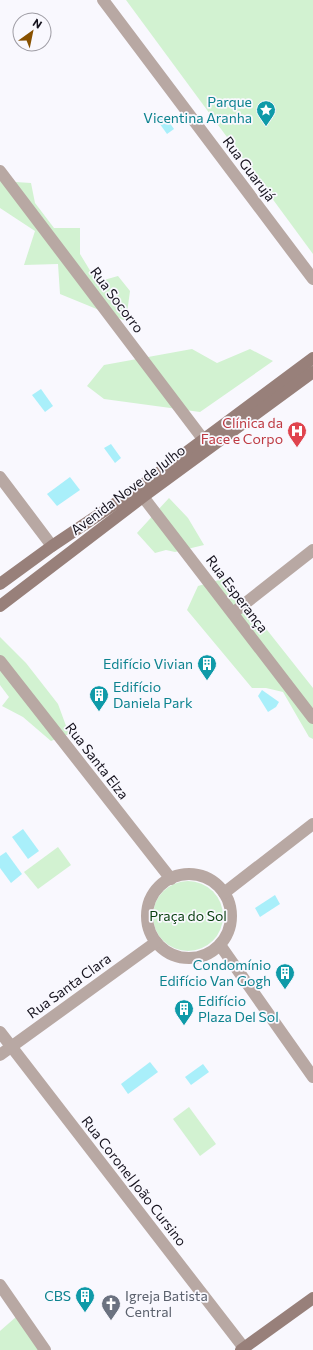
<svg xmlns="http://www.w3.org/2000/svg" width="313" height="1350" viewBox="0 0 313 1350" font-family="Commissioner,sans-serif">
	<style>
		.green { fill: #d2f2d1 }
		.water { fill: #a9effa }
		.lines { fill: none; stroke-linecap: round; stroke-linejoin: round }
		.street { stroke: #b8a8a3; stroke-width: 12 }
		.secondary { stroke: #98807a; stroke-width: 12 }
		.labels { text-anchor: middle; stroke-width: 3.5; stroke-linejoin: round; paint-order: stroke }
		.culture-label { font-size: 14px; fill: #0d838f; stroke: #f9f8fe; text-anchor: end }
		.street-label { font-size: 14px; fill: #15121d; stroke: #f9f8fe }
		.health-label { font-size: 14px; fill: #be3a42; stroke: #f9f8fe; text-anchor: end }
		.park-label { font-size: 14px; fill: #073e0e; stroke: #f9f8fe }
		.worship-label { font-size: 14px; fill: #5b616d; stroke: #f9f8fe; text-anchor: start }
	</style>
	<rect width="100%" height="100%" fill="#f9f8fe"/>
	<g class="green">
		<polygon points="126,0 313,0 313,254"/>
		<polygon points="0,181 31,183 35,203 54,228 80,228 80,254 97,282 118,276 130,291 126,321 60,294 58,264 24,265 35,231 0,208"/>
		<polygon points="192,349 217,363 250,349 273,361 200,412 104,399 87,386 104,365"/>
		<polygon points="169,498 188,518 204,545 175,552 166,550 155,553 137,533"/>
		<polygon points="226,578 313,688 313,739 309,737 283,692 266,688 252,688 187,610 198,586"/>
		<polygon points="0,637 26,663 58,704 69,734 51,741 23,717 2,706 9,697 0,685"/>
		<polygon points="58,847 71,865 38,889 24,872"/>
		<circle cx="188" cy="916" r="35"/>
		<polygon points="189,1107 216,1144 200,1156 173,1119"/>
		<polygon points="16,1317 39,1350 0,1350 0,1331"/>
	</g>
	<g class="water">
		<polygon points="164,115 174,129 167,134 157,120"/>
		<polygon points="41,389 53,406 45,412 32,395"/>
		<polygon points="111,444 121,458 115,463 104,448"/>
		<polygon points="70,477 80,490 57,506 47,494"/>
		<polygon points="262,690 279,702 276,707 268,712 258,696"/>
		<polygon points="23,829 39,851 28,859 12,837"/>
		<polygon points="6,852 22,874 11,883 0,868 0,856"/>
		<polygon points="275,895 280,904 260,917 255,908"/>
		<polygon points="150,1062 158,1072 128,1094 121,1084"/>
		<polygon points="203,1064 209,1072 191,1085 185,1077"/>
	</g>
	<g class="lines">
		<g class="street">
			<polyline points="103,0 313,279"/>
			<polyline points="0,171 209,447"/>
			<polyline points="0,477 52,546"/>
			<polyline points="137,489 313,718"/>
			<polyline points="233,613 313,550"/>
			<polyline points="0,661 171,879"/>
			<circle cx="189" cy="916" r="42"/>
			<polyline points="224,893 313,824"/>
			<polyline points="220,945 313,1077"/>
			<polyline points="0,1032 244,1348"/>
			<polyline points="0,1055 156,942"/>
			<polyline points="0,1285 45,1350"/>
		</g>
		<g class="secondary">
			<polyline points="0,584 52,546 137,489 313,358"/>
			<polyline points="0,606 144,496 313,372"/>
			<polyline points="241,1350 313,1298"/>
		</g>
	</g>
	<defs>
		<symbol id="sight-pin" viewBox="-11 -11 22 30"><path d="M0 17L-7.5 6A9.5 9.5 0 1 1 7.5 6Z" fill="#0f9aa8" stroke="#f9f8fe"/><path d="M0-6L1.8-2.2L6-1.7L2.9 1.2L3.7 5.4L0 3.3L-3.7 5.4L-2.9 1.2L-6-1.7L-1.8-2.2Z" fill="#fff"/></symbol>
		<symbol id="hospital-pin" viewBox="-11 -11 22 30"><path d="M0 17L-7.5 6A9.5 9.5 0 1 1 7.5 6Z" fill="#e0444e" stroke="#f9f8fe"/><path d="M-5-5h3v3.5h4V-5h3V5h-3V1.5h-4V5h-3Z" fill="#fff"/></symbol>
		<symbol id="building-pin" viewBox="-11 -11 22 30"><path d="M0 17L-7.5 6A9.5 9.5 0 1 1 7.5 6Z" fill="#0f9aa8" stroke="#f9f8fe"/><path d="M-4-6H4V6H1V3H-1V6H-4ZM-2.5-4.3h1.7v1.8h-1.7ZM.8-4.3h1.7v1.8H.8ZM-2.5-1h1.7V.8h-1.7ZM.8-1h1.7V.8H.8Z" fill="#fff"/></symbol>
		<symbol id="church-pin" viewBox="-11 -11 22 30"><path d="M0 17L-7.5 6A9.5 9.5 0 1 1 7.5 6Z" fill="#6b7280" stroke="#f9f8fe"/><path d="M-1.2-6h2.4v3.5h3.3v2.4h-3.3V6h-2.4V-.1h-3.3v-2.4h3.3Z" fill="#fff"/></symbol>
	</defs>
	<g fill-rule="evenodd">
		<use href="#sight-pin" x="255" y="99" width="22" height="30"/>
		<use href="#hospital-pin" x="286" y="420" width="22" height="30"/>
		<use href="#building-pin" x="196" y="653" width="22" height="30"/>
		<use href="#building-pin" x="88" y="684" width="22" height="30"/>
		<use href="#building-pin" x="274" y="962" width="22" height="30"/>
		<use href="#building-pin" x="173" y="998" width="22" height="30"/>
		<use href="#building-pin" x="74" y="1285" width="22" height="30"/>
		<use href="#church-pin" x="100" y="1293" width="22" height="30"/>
	</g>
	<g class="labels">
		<g class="culture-label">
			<text x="252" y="107">Parque<tspan x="252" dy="16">Vicentina Aranha</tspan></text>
			<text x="193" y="669">Edifício Vivian</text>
			<text x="113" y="692" text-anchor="start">Edifício<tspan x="113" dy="16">Daniela Park</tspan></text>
			<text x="271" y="970">Condomínio<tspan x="271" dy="16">Edifício Van Gogh</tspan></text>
			<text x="198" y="1006" text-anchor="start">Edifício<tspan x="198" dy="16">Plaza Del Sol</tspan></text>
			<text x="71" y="1301">CBS</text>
		</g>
		<g class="street-label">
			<text transform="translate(249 169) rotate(53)" y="5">Rua Guarujá</text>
			<text transform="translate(117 300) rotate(53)" y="5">Rua Socorro</text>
			<text transform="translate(128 490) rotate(-37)" y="5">Avenida Nove de Julho</text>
			<text transform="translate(237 594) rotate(53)" y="5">Rua Esperança</text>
			<text transform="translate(97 761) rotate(52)" y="5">Rua Santa Elza</text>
			<text transform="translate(69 986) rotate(-36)" y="5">Rua Santa Clara</text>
			<text transform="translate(134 1181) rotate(52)" y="5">Rua Coronel João Cursino</text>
		</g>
		<g class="health-label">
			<text x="283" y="428">Clínica da<tspan x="283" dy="16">Face e Corpo</tspan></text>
		</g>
		<g class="park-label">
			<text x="188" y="921">Praça do Sol</text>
		</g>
		<g class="worship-label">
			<text x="125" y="1301">Igreja Batista<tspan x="125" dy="16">Central</tspan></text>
		</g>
	</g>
	<g transform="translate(32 32) rotate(33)"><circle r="19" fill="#f9f8fe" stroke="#9e9ca4"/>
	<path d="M0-3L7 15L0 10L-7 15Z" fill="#885100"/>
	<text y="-6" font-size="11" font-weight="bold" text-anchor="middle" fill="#15121d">N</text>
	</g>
</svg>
